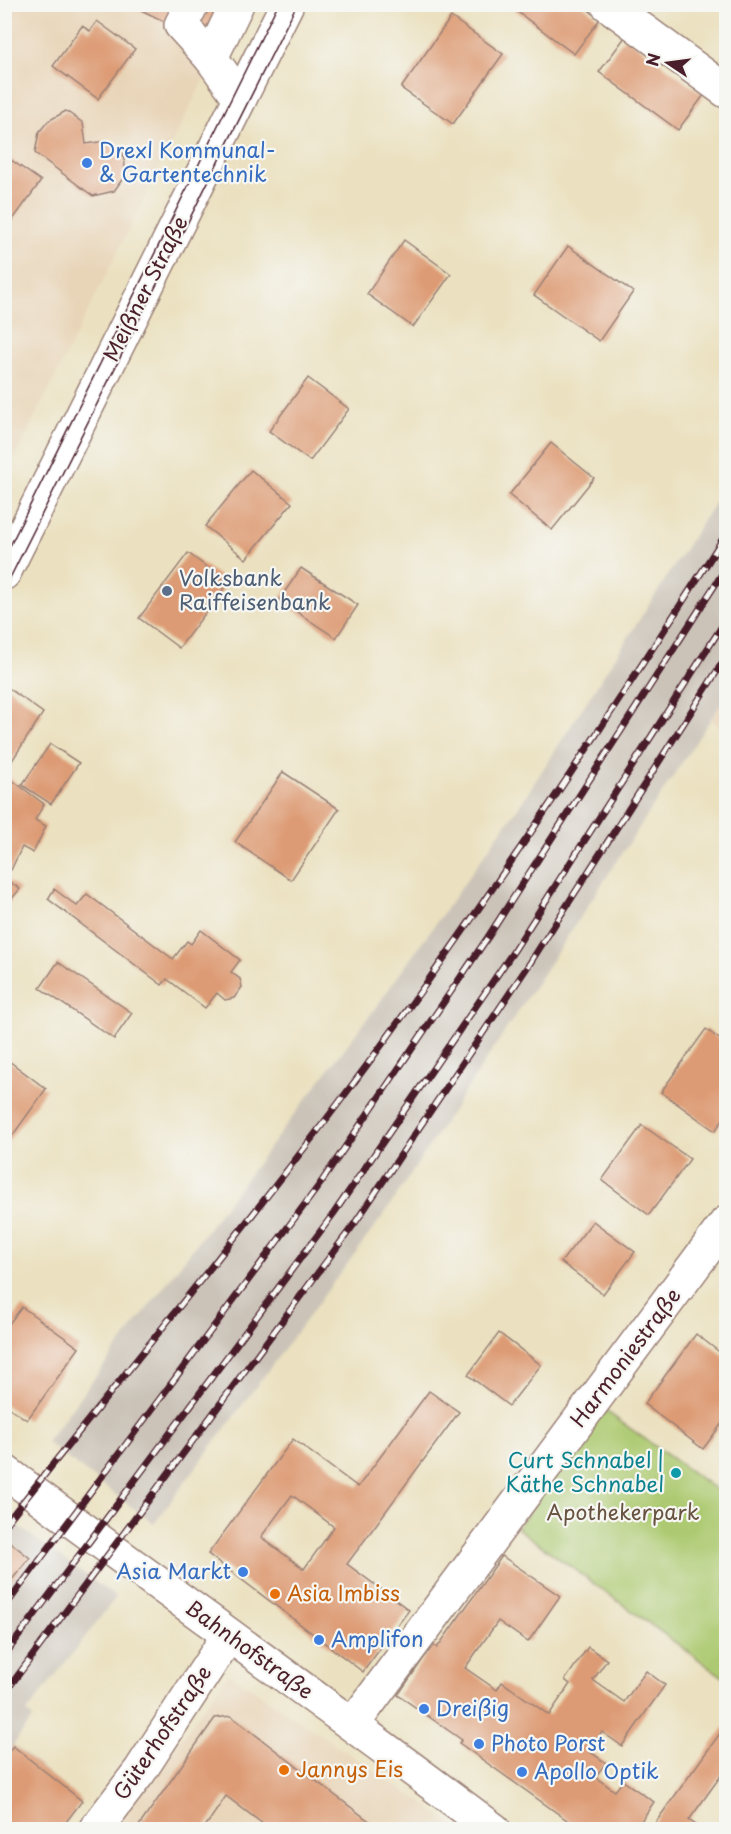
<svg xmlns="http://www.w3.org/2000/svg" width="731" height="1834" viewBox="0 0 731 1834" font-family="'Playpen Sans',sans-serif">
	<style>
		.built { fill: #e8d4b7 }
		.industrial { fill: #cbc3b8 }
		.green { fill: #adca72; stroke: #7c744e; stroke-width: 1.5 }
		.building { fill: #dd9b74; fill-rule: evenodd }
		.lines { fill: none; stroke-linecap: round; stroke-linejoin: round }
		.minor-casing { stroke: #9a8076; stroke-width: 36 }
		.major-casing { stroke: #9a8076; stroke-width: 36 }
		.minor { stroke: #fff; stroke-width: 33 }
		.major { stroke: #fff; stroke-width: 33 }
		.tram { stroke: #4a1f2b; stroke-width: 1.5 }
		.rail-casing { stroke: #4a1f2b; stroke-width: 7 }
		.rail { stroke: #f6f6f2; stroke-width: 4.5; stroke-dasharray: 14; stroke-linecap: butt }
		.shop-dot { fill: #3f7fe0; stroke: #f6f6f2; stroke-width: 2 }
		.service-dot { fill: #5c6f8a; stroke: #f6f6f2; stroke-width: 2 }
		.culture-dot { fill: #0f9aa8; stroke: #f6f6f2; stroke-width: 2 }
		.food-dot { fill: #e8710a; stroke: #f6f6f2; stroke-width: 2 }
		.labels { text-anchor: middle; stroke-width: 4.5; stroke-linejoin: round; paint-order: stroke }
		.shop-label { font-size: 21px; fill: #366cbe; stroke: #f6f6f2; text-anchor: start }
		.street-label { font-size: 21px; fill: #4a1f2b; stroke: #f6f6f2 }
		.service-label { font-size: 21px; fill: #4e5e75; stroke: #f6f6f2; text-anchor: start }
		.culture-label { font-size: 21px; fill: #0d838f; stroke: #f6f6f2; text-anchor: end }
		.park-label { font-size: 21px; fill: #685240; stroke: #f6f6f2 }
		.food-label { font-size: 21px; fill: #c56008; stroke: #f6f6f2; text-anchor: start }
	</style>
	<rect width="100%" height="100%" fill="#f6f6f2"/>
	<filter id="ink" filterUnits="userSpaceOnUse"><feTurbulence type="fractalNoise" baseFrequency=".0167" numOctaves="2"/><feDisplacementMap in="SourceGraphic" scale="12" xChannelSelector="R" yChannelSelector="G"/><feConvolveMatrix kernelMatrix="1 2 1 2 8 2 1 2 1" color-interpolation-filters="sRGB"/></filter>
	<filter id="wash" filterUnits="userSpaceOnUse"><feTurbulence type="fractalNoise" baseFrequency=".008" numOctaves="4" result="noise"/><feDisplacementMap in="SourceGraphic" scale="24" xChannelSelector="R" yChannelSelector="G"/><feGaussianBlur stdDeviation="1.35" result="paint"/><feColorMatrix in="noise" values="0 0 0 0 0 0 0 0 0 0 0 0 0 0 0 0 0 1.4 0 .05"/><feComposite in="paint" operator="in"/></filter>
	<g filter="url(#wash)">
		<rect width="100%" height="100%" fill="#ebe1c0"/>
		<g class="built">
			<polygon points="5,5 241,5 5,477"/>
			<polygon points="726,695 726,731 711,720"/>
			<polygon points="229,1673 428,1807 459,1829 121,1830 117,1826"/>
		</g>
		<g class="industrial">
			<polygon points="726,485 726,696 385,1213 154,1524 46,1442 379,1003 522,802"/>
			<polygon points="4,1516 116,1597 27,1712 33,1718 13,1745 82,1801 60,1829 5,1829"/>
		</g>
		<polygon class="green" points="603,1409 726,1497 726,1679 517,1528"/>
		<g id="blocks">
			<g class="building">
				<polygon points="129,4 235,4 214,46"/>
				<polygon points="507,4 581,4 600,19 574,54"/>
				<polygon points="451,17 503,54 453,124 401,88"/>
				<polygon points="97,21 135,49 98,99 53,66 82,26 90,31"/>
				<polygon points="625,37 704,95 678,130 599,72"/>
				<polygon points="66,111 83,123 86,144 106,141 123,153 126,174 114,191 93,196 35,153 39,132 48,121"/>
				<polygon points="4,155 41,181 4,232"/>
				<polygon points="404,240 451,274 413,327 367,294"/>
				<polygon points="568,246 633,292 599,341 534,295"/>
				<polygon points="308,378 349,409 310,461 269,431"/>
				<polygon points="551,443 594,478 552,530 509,495"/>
				<polygon points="251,470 292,503 246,559 205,526"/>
				<polygon points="188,553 228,583 179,648 139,618"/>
				<polygon points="301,568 358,605 336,638 279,600"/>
				<polygon points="7,687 43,713 4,773 4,692"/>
				<polygon points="50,744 79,763 51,804 22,785"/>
				<polygon points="283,772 339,809 291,880 235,842"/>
				<polygon points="4,774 44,804 35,820 46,826 33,853 22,847 11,870 4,866"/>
				<polygon points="4,878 20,889 4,908"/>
				<polygon points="54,889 77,906 87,894 173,959 187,941 191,944 201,930 240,960 231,972 240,979 242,987 234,998 225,1000 217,993 205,1008 167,979 162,985 48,899"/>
				<polygon points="58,962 132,1013 114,1039 40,988"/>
				<polygon points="706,1029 726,1044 726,1115 715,1131 661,1092"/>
				<polygon points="5,1058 46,1089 5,1146"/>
				<polygon points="642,1125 690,1159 649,1215 602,1180"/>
				<polygon points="593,1221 635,1252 603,1294 561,1262"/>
				<polygon points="22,1307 79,1348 27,1420 4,1404 4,1330"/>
				<polygon points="499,1333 541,1365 509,1406 468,1375"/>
				<polygon points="696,1334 726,1357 726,1418 703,1449 644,1404"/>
				<path d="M429,1391L459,1412L347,1564L409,1610L363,1672L208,1554L293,1439L358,1487ZM292,1495L334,1527L304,1569L261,1537Z"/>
				<polygon points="10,1542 30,1558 4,1589 4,1549"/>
				<polygon points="502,1556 560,1596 528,1642 498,1621 465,1668 497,1690 502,1682 549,1715 570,1684 565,1680 588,1647 607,1660 593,1680 624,1702 646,1671 665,1685 622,1746 602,1732 589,1751 606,1763 595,1777 615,1791 623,1781 654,1802 635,1830 581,1830 459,1743 462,1740 398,1695 433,1645 437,1648"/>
				<polygon points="231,1716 283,1756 381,1830 271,1830 226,1796 203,1830 136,1830 215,1718"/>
				<polygon points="726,1725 726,1778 722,1774 689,1820 703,1830 657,1830 653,1826"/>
				<polygon points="13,1746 82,1801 60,1830 5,1830 5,1756"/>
			</g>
		</g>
	</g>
	<g filter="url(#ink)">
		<use href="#blocks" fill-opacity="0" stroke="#9a8076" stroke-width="1.5"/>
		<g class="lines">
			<defs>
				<g id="minor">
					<polyline points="192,4 181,25 211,58 240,98"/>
					<polyline points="607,4 726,91"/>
					<polyline points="211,58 237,4"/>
					<path d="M4,1471C167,1591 332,1708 494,1830"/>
					<polyline points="353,1724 726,1223"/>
					<polyline points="95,1830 140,1771 228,1636"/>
				</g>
				<polyline id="major" points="4,573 287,4"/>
			</defs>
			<use href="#minor" class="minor-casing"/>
			<use href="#major" class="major-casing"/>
			<use href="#minor" class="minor"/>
			<use href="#major" class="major"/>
			<g class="tram">
				<polyline points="4,558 278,4"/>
				<polyline points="4,590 297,4"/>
			</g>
			<defs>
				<g id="rail">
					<path d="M4,1526C125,1372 251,1222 367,1065C494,893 611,714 726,534"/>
					<polyline points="4,1608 320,1184 488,937 726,568"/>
					<polyline points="4,1656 334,1213 513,952 726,620"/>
					<polyline points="4,1694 355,1223 530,963 726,657"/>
				</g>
			</defs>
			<use href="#rail" class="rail-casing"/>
			<use href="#rail" class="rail"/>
		</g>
	</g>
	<g class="shop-dot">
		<circle cx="87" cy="163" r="6"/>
		<circle cx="243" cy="1572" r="6"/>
		<circle cx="319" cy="1640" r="6"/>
		<circle cx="424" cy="1709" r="6"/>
		<circle cx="479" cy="1744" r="6"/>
		<circle cx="522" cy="1772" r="6"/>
	</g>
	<circle class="service-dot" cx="167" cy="591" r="6"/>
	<circle class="culture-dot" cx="676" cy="1473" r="6"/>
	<g class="food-dot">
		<circle cx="275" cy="1594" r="6"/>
		<circle cx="284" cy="1770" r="6"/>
	</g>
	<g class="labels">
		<g class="shop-label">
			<text x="99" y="158">Drexl Kommunal-<tspan x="99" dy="24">&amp; Gartentechnik</tspan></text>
			<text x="231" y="1579" text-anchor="end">Asia Markt</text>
			<text x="331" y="1647">Amplifon</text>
			<text x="436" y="1716">Dreißig</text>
			<text x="491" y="1751">Photo Porst</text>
			<text x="534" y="1779">Apollo Optik</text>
		</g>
		<g class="street-label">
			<text transform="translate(146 289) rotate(-63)" y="7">Meißner Straße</text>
			<text transform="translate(626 1358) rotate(-53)" y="7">Harmoniestraße</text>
			<text transform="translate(249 1650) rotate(36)" y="7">Bahnhofstraße</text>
			<text transform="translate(163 1733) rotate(-56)" y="7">Güterhofstraße</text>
		</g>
		<g class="service-label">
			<text x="179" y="586">Volksbank<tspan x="179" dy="24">Raiffeisenbank</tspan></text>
		</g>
		<g class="culture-label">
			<text x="664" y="1468">Curt Schnabel |<tspan x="664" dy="24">Käthe Schnabel</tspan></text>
		</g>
		<g class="park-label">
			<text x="623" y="1520">Apothekerpark</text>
		</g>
		<g class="food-label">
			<text x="287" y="1601">Asia Imbiss</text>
			<text x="296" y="1777">Jannys Eis</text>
		</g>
	</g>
	<rect width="731" height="1834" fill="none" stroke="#f6f6f2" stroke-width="24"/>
	<g transform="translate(668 63) rotate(283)" stroke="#f6f6f2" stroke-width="4.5" paint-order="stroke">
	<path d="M0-4.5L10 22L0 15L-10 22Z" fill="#4a1f2b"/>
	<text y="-9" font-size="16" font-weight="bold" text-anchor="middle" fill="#4a1f2b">N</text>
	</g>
</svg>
